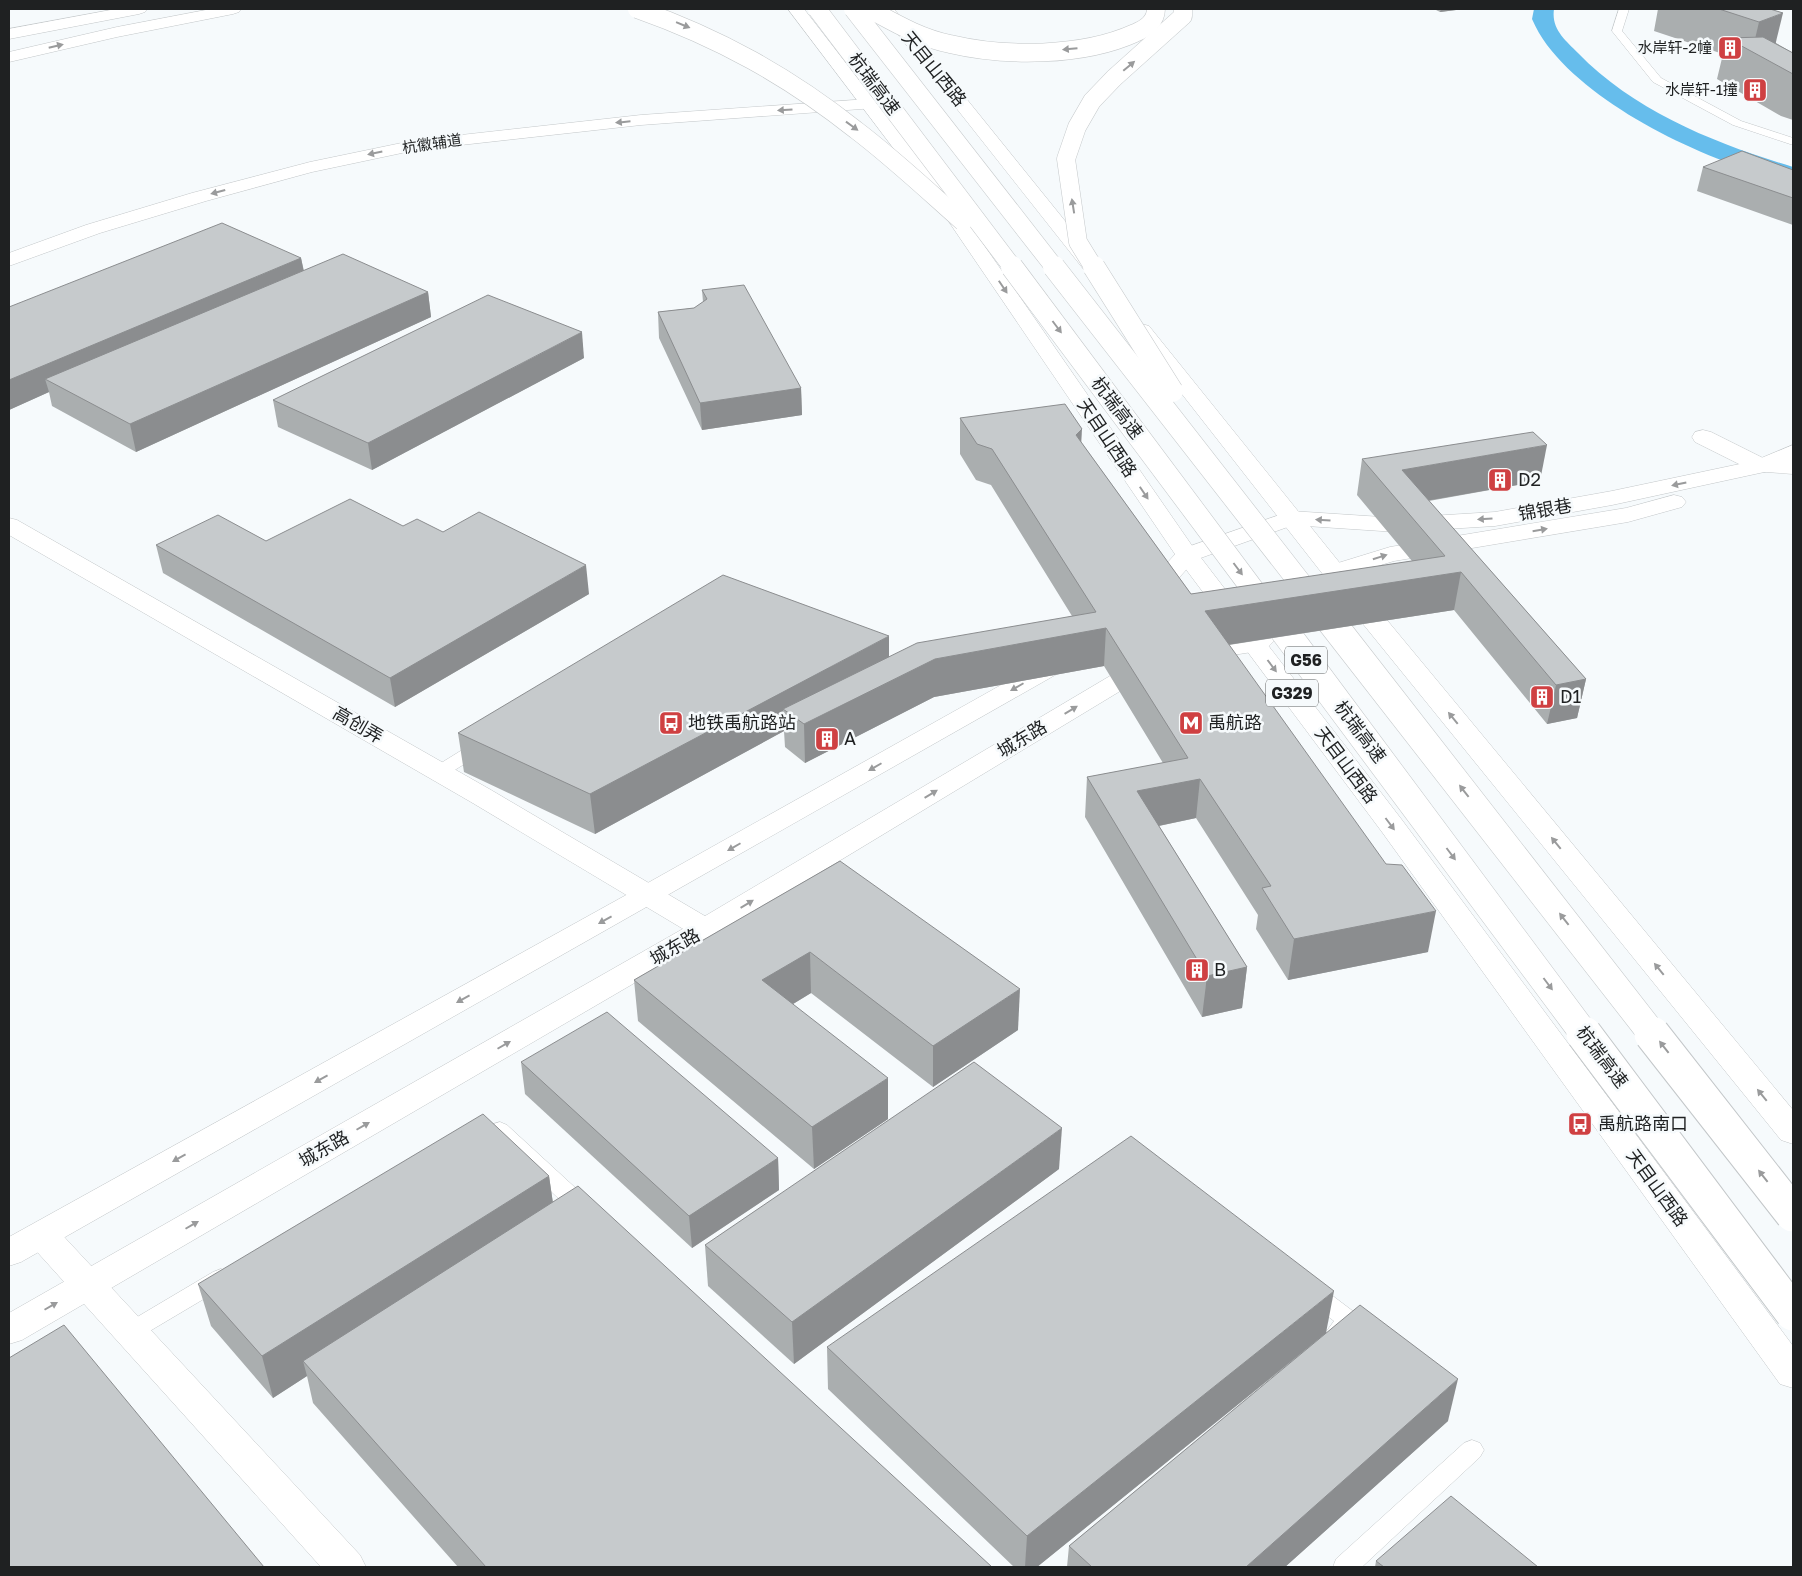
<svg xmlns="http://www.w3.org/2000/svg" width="1802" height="1576" viewBox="0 0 1802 1576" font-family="'Golos Text','Noto Sans SC',sans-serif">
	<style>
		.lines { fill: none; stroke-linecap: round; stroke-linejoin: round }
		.canal { fill: #66bdec; fill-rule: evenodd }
		.service-casing { stroke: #c3c7c9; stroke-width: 1 }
		.minor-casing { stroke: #c3c7c9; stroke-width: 1 }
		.tertiary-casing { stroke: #c3c7c9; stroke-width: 1 }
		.secondary-casing { stroke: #c3c7c9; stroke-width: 1 }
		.trunk-casing { stroke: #c3c7c9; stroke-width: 1 }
		.motorway-casing { stroke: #c3c7c9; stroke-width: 1 }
		.service { fill: #fff; fill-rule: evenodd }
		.minor { fill: #fff; fill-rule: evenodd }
		.tertiary { fill: #fff; fill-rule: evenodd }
		.secondary { fill: #fff; fill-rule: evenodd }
		.trunk { fill: #fff; fill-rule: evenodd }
		.motorway { fill: #fff; fill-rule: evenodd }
		.motorway-bridge-far3-casing { stroke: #c3c7c9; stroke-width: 19; stroke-linecap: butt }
		.motorway-bridge-far2-casing { stroke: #c3c7c9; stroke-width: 23; stroke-linecap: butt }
		.motorway-bridge-far1-casing { stroke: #c3c7c9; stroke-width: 29; stroke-linecap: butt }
		.motorway-bridge-casing { stroke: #c3c7c9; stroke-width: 37; stroke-linecap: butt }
		.motorway-bridge-far3 { stroke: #fff; stroke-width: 18 }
		.motorway-bridge-far2 { stroke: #fff; stroke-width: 22 }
		.motorway-bridge-far1 { stroke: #fff; stroke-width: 28 }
		.motorway-bridge { stroke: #fff; stroke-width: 35 }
		.wall { fill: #aaaeaf }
		.shaded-wall { fill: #8b8d8f }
		.building { fill: #c6cacc; stroke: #8b8d8f }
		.oneway { fill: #9a9b9c }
		.labels { text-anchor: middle; stroke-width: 5; stroke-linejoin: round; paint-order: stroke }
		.far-poi-label { font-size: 15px; fill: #1f2122; stroke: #f6fafc; text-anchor: end }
		.far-street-label { font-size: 15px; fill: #1f2122; stroke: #f6fafc }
		.shield { fill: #f6fafc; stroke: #606263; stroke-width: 1 }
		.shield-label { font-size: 16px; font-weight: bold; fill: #1f2122 }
		.street-label { font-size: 18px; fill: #1f2122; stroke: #f6fafc }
		.poi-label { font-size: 18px; fill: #1f2122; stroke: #f6fafc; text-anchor: start }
	</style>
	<rect width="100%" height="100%" fill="#f6fafc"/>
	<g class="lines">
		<path class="canal" d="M1534,9H1554C1551,29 1565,40 1578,53C1635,112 1717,144 1793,167V182C1714,165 1597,111 1547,45C1541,37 1536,28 1532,19Z"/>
		<defs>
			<g id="service">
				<polygon points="1619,9 1629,9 1622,31 1661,78 1741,121 1793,138 1793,145 1733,125 1653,82 1612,31"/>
				<polygon points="481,741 487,742 490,746 487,750 445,776 439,777 433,776 430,772 433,768 475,742"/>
				<polygon points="500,1122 507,1125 593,1204 596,1210 593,1216 585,1218 577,1216 496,1139 477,1144 470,1141 467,1136 470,1131"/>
				<polygon points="221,1269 229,1272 232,1278 229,1284 138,1338 130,1341 122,1338 119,1332 122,1326 213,1272"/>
				<path d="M1313,1284L1321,1287L1358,1315L1361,1321C1355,1334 1343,1343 1329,1338L1326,1332L1334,1321L1305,1299L1302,1293L1305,1287Z"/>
				<polygon points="1472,1440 1480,1443 1484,1450 1480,1457 1362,1567 1333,1567 1336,1559 1464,1443"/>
			</g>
			<g id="minor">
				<polygon points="1703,430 1711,432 1765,459 1793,460 1793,474 1753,471 1695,442 1692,437 1695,432"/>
				<polygon points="9,518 17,520 491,790 715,922 720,929 715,936 705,939 695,936 471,802 9,535"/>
				<polygon points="42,1222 54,1226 360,1555 366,1567 321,1567 30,1244 25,1235 30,1226"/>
			</g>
			<g id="tertiary">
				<polygon points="1291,511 1299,513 1303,518 1299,523 1195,560 1157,602 1148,604 1139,602 1136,597 1179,550"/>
				<polygon points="1274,620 1283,623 1287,628 1265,650 1194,661 1185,658 1181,653 1185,648 1248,638 1265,623"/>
				<polygon points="1062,653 1071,656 1075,661 1071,666 21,1262 9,1266 9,1237 637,889 1053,656"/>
				<polygon points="1146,657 1155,660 1159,665 1155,670 715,936 22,1340 9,1344 9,1313 695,922 1137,660"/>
			</g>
			<g id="secondary">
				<polygon points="869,99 875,100 878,104 875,108 641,125 416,150 312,172 206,201 100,233 9,266 9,253 86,225 192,193 310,162 416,140 641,115"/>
				<polygon points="1793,445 1793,460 1769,471 1612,505 1495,526 1397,532 1291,525 1283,523 1279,518 1283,513 1291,511 1397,518 1495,512 1612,491 1754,461"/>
				<polygon points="1674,495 1682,497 1686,502 1682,507 1628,522 1394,561 1334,579 1325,577 1322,572 1325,567 1390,547 1626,508"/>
			</g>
			<g id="trunk">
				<polygon points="788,9 804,9 961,212 1195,550 1402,820 1793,1346 1793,1388 1780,1384 1382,832 1179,560 947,219"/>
				<polygon points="882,9 894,9 1099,263 1102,267 1099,271 1092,273 1085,271 882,14 880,11"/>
				<polygon points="1142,324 1149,326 1343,567 1793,1110 1793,1144 1781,1140 1325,577 1135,334 1132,330 1135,326"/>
			</g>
			<g id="motorway">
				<polygon points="116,9 147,9 145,12 139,14 9,39 9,29"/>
				<polygon points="211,9 241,9 239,12 233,14 117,37 9,62 9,52 117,27"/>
			</g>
		</defs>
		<use href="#service" class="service-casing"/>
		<use href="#minor" class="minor-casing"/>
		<use href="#tertiary" class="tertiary-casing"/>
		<use href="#secondary" class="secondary-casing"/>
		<use href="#trunk" class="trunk-casing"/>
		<use href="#motorway" class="motorway-casing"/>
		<use href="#service" class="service"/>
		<use href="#minor" class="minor"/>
		<use href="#tertiary" class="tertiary"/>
		<use href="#secondary" class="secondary"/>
		<use href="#trunk" class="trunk"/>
		<use href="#motorway" class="motorway"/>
		<defs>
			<g id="motorway-bridge-far3">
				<path d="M637,9C719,38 788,76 856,130C893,158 928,191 963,222"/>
				<polyline points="817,9 1013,268"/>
				<polyline points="853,9 1055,268"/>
				<path d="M869,9C895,23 920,38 950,44C1005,57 1082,57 1135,33C1145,29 1156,21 1156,9"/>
				<polyline points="1094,268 1078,242 1066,159 1077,127 1092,101 1114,78 1183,16 1183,9"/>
			</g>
			<g id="motorway-bridge-far2">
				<polyline points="1012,267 1266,607"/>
				<polyline points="1054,267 1319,607"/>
				<polyline points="1094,267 1172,391"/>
			</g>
			<g id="motorway-bridge-far1">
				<polyline points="1265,605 1585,1035"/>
				<polyline points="1318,605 1653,1035"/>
			</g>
			<g id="motorway-bridge">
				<polyline points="1584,1034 1793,1313"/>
				<polyline points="1652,1034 1793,1214"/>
			</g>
		</defs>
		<use href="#motorway-bridge-far3" class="motorway-bridge-far3-casing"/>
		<use href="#motorway-bridge-far2" class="motorway-bridge-far2-casing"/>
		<use href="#motorway-bridge-far1" class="motorway-bridge-far1-casing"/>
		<use href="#motorway-bridge" class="motorway-bridge-casing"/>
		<use href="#motorway-bridge-far3" class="motorway-bridge-far3"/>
		<use href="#motorway-bridge-far2" class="motorway-bridge-far2"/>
		<use href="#motorway-bridge-far1" class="motorway-bridge-far1"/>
		<use href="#motorway-bridge" class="motorway-bridge"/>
	</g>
	<g class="wall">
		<polygon points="1434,9 1464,9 1440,12"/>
		<polygon points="1658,9 1770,9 1776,43 1793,53 1793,120 1781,116 1717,79 1723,54 1654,31"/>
		<polygon points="1703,167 1793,170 1793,225 1697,191"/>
		<polygon points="301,258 304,271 428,292 431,317 136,452 52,406 49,392 9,410 9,307"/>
		<polygon points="702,290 801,388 802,415 702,430 659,338 658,312 694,308 703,302"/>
		<polygon points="584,358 372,470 278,427 273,400"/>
		<polygon points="960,418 1081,442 1191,594 1412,561 1357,495 1362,459 1540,481 1429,501 1586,679 1577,718 1547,724 1454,610 1229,645 1428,952 1288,980 1256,929 1258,915 1196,818 1159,826 1247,967 1242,1008 1202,1017 1085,817 1087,777 1163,763 1104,666 934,697 805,763 785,747 784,731 595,834 464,772 458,733 889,657 1072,616 991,485 976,480 960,454"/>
		<polygon points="403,526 443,532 589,594 395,707 163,573 156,545 266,541"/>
		<polygon points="840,861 1018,1030 933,1087 811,993 793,1004 888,1119 814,1169 638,1021 634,980"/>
		<polygon points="521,1062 778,1158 779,1190 692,1248 525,1094"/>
		<polygon points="1059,1169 794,1364 708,1286 705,1245"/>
		<polygon points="549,1176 553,1203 992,1567 458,1567 313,1403 307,1376 273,1398 211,1326 198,1284"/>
		<polygon points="1326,1333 1448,1421 1285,1567 1067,1567 1069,1546 1317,1341 1037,1567 1014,1567 828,1389 827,1347"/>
		<polygon points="1376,1561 1538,1567 1375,1567"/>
	</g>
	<g class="shaded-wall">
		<polygon points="1441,9 1464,9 1440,12"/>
		<polygon points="1783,13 1773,54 1752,52 1759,22"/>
		<polygon points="301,258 306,283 45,379 49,392 9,410 9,380"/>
		<polygon points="428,292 431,317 136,452 130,424"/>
		<polygon points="582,332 584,358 372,470 368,443"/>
		<polygon points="801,388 802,415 702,430 700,403"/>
		<polygon points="1082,429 1080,465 1076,435"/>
		<polygon points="1547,445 1540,481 1402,505 1402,470"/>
		<polygon points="586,565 589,594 395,707 390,678"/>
		<polygon points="1461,572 1454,610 1201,649 1205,611"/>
		<polygon points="1106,628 1104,666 934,697 805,763 804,724 935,659"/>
		<polygon points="889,636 889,674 783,709 784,731 595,834 590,794"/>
		<polygon points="1586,679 1577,718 1547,724 1556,685"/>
		<polygon points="1200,779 1196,818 1134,831 1137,791"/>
		<polygon points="1436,911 1428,952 1288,980 1294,939"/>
		<polygon points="810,952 811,993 765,1021 762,980"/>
		<polygon points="1247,967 1242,1008 1202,1017 1207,976"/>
		<polygon points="1020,989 1018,1030 933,1087 933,1046"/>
		<polygon points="888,1078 888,1119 814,1169 812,1127"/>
		<polygon points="1062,1128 1059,1169 794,1364 792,1322"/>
		<polygon points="778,1158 779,1190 692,1248 689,1216"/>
		<polygon points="549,1176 555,1218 303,1361 307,1376 273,1398 262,1356"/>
		<polygon points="1334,1291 1326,1333 1037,1567 1025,1567 1027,1536"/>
		<polygon points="1458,1379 1448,1421 1285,1567 1246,1567"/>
	</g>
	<g class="building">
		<polygon points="1719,9 1770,9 1783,13 1759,22"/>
		<polygon points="1763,37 1793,53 1793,74 1727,38"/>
		<polygon points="1742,151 1793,170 1793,198 1703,167"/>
		<polygon points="222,223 301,258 9,380 9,307"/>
		<polygon points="343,254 428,292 130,424 45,379"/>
		<polygon points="744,285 801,388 700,403 658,312 694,308 707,299 702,290"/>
		<polygon points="488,295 582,332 368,443 273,400"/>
		<polygon points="1065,404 1082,429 1076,435 1191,594 1445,556 1362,459 1533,432 1547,445 1402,470 1586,679 1556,685 1461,572 1205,611 1386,864 1402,865 1436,911 1294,939 1262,888 1271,886 1200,779 1137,791 1247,967 1207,976 1087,777 1188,758 1106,628 935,659 804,724 783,709 917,643 1096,612 992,449 977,444 960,418"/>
		<polygon points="350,499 403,526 417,519 443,532 479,512 586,565 390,678 156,545 218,515 266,541"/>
		<polygon points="723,575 889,636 590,794 458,733"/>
		<polygon points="840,861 1020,989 933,1046 810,952 762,980 888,1078 812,1127 634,980"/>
		<polygon points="607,1012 778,1158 689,1216 521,1062"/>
		<polygon points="974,1062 1062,1128 792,1322 705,1245"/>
		<polygon points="483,1114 549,1176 262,1356 198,1284"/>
		<polygon points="1131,1136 1334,1291 1027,1536 827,1347"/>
		<polygon points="578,1186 992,1567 486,1567 303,1361"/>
		<polygon points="1360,1305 1458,1379 1246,1567 1092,1567 1069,1546"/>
		<polygon points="64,1325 264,1567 9,1567 9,1358"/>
		<polygon points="1451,1496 1538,1567 1384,1567 1376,1561"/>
	</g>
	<defs><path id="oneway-solid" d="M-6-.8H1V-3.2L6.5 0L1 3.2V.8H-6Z" transform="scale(1.25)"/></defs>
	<g class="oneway">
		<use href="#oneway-solid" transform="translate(683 25) rotate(22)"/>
		<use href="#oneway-solid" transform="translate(56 46) rotate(-13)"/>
		<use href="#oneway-solid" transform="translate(1070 49) rotate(175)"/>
		<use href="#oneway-solid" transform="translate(1129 66) rotate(-40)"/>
		<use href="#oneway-solid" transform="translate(785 110) rotate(176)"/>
		<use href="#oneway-solid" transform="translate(623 122) rotate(174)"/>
		<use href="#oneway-solid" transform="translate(852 126) rotate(36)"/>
		<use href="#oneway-solid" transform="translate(375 153) rotate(168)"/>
		<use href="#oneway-solid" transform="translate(218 192) rotate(165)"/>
		<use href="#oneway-solid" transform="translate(1073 206) rotate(-99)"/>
		<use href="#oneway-solid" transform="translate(1003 287) rotate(56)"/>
		<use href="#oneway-solid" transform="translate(1057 327) rotate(53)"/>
		<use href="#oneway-solid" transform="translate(1679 484) rotate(168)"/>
		<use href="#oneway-solid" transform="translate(1144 493) rotate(56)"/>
		<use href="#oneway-solid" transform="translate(1485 519) rotate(176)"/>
		<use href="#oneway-solid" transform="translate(1323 520) rotate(-176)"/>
		<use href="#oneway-solid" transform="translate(1540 530) rotate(-10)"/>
		<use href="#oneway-solid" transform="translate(1380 557) rotate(-18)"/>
		<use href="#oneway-solid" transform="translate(1238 569) rotate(53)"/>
		<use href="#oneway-solid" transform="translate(1272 666) rotate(53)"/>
		<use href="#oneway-solid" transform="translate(1017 687) rotate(150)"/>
		<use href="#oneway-solid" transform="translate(1071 710) rotate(-31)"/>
		<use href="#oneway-solid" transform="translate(1453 718) rotate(-129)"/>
		<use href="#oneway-solid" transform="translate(875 767) rotate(150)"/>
		<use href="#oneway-solid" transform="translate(1464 791) rotate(-128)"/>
		<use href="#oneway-solid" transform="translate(931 794) rotate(-31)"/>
		<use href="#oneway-solid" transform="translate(1390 824) rotate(53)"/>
		<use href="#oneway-solid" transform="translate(1556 843) rotate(-129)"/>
		<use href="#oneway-solid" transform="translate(734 847) rotate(150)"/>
		<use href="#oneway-solid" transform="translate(1451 854) rotate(53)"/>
		<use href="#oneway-solid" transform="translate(747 904) rotate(-31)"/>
		<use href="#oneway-solid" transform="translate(1564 919) rotate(-128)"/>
		<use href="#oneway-solid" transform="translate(605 920) rotate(151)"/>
		<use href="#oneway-solid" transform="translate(1659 969) rotate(-129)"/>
		<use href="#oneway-solid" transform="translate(1548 984) rotate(53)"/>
		<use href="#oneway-solid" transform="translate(463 999) rotate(151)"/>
		<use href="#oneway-solid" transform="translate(504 1045) rotate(-30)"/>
		<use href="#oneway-solid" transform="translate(1664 1047) rotate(-128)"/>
		<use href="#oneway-solid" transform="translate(321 1079) rotate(151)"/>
		<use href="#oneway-solid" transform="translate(1762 1095) rotate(-129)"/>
		<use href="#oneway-solid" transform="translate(363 1126) rotate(-30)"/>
		<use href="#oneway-solid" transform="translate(179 1158) rotate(151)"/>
		<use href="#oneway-solid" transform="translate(1763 1176) rotate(-128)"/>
		<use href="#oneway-solid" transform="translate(192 1225) rotate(-30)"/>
		<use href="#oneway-solid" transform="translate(51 1306) rotate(-30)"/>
	</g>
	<defs>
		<symbol id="building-square" viewBox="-11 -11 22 22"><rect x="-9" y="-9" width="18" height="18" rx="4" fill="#cf4042" stroke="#f6fafc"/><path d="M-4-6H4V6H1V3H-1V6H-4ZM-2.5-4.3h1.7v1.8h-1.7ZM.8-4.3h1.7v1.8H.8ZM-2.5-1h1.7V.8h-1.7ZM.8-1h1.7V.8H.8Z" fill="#fff"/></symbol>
		<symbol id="bus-square" viewBox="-11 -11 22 22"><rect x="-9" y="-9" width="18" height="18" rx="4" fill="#cf4042" stroke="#f6fafc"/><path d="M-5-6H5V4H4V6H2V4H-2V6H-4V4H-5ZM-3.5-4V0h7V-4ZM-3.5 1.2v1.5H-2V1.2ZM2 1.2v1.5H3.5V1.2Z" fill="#fff"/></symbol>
		<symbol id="metro-square" viewBox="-11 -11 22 22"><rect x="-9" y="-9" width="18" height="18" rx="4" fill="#cf4042" stroke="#f6fafc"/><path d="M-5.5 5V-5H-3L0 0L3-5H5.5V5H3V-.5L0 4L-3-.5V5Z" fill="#fff"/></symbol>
	</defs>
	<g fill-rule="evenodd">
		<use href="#building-square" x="1716" y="34" width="28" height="28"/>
		<use href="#building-square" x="1741" y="76" width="28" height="28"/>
		<use href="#building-square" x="1486" y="466" width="28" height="28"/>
		<use href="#building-square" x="1528" y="683" width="28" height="28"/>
		<use href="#bus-square" x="657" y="709" width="28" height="28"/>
		<use href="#metro-square" x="1177" y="709" width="28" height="28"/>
		<use href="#building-square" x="813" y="725" width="28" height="28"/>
		<use href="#building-square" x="1183" y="956" width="28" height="28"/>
		<use href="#bus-square" x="1566" y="1110" width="28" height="28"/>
	</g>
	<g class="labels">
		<g class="far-poi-label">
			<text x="1712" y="53">水岸轩-2幢</text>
			<text x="1738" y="95">水岸轩-1撞</text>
		</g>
		<g class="far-street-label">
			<text transform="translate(432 144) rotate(-8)" y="5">杭徽辅道</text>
		</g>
		<g class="shield">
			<rect x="1285" y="646.5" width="42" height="27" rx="4"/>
			<rect x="1266" y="679.5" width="52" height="27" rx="4"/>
		</g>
		<g class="shield-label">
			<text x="1306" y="666">G56</text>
			<text x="1292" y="699">G329</text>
		</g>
		<g class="street-label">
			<text transform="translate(934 69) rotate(51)" y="6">天目山西路</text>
			<text transform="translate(874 84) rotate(53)" y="6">杭瑞高速</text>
			<text transform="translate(1117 408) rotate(53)" y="6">杭瑞高速</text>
			<text transform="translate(1107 438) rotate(56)" y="6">天目山西路</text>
			<text transform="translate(1545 510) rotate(-10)" y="6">锦银巷</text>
			<text transform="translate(358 725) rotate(30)" y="6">高创弄</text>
			<text transform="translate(1360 732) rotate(53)" y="6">杭瑞高速</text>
			<text transform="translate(1022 739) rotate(-31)" y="6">城东路</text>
			<text transform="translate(1346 765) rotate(53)" y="6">天目山西路</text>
			<text transform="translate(675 947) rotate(-30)" y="6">城东路</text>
			<text transform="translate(1602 1057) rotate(53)" y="6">杭瑞高速</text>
			<text transform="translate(324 1149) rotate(-30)" y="6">城东路</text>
			<text transform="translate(1657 1188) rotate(54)" y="6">天目山西路</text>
		</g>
		<g class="poi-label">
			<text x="1518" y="486">D2</text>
			<text x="1560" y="703">D1</text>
			<text x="688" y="729">地铁禹航路站</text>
			<text x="1208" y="729">禹航路</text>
			<text x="844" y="745">A</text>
			<text x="1214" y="976">B</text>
			<text x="1598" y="1130">禹航路南口</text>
		</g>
	</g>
	<rect width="1802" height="1576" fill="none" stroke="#1f2122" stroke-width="20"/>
</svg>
